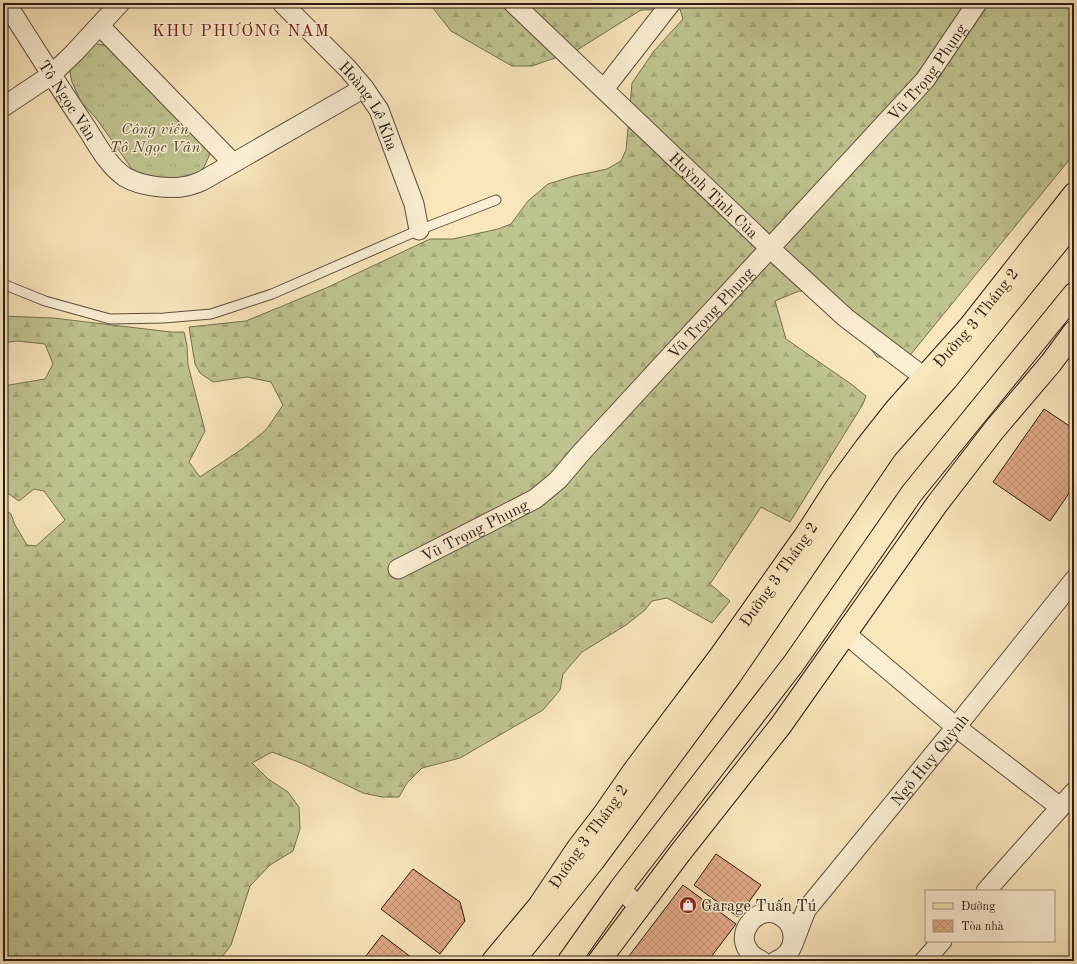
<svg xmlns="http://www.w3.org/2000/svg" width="1077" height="964" viewBox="0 0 1077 964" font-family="'Old Standard TT',serif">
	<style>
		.grass { fill: url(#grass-tufts); stroke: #757052 }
		.forest { fill: url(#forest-firs); stroke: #757052 }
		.building { fill: url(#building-cross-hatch); stroke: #2b1c14 }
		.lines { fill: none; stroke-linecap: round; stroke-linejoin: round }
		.lane-casing { stroke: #5e4e3e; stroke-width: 11 }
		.street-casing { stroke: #5e4e3e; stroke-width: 21 }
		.primary-casing { stroke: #2b1c14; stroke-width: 24 }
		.lane { stroke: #fbefd3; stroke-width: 9 }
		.street { stroke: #fbefd3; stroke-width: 19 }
		.primary { stroke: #f9e6bb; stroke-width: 22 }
		.labels { text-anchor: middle; stroke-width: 3; stroke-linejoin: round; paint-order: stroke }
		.street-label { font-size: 16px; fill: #2b1c14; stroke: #fbefd3 }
		.park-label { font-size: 16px; font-style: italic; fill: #574e39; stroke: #fbefd3 }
		.poi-label { font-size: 16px; fill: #2b1c14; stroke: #fbefd3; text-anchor: start }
		.neighbourhood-label { font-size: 17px; letter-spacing: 1px; fill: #7a1f14; stroke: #fbefd3 }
	</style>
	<defs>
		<pattern id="grass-tufts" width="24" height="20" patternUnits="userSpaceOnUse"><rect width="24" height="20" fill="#bfc48f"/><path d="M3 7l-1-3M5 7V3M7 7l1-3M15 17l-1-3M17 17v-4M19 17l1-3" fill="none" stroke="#a4a87a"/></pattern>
		<pattern id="forest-firs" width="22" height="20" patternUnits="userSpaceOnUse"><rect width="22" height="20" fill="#bfc48f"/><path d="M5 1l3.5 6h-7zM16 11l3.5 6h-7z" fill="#a4a87a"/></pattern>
		<pattern id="building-cross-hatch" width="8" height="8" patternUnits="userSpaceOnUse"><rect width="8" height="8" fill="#e2a987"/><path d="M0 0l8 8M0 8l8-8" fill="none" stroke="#c29174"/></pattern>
	</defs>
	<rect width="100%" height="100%" fill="#f9e6bb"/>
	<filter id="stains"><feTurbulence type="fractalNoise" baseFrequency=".005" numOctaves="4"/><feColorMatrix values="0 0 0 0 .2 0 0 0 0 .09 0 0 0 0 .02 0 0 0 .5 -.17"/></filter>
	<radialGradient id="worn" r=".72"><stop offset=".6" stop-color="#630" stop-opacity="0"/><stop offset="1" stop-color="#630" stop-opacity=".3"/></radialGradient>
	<polygon class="grass" points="92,43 110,46 204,133 210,154 203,169 198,173 186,179 154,178 132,169 96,118 81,102 72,82 69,67"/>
	<polygon class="forest" points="429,3 1074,3 1074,154 911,354 895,357 877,357 846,318 823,293 799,291 775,301 786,339 851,384 866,396 863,404 790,522 761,507 710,584 730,601 712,623 667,598 652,601 645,610 626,625 582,652 563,674 560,690 543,710 460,758 422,768 407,783 399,797 382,797 363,793 301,763 272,752 252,763 268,779 288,792 299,807 300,829 293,851 270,865 250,886 231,945 219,961 3,961 3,508 11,514 15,525 27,545 36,546 65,520 44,491 34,489 19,501 3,490 3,386 45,379 53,364 45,344 17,341 3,343 3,316 53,318 171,332 184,332 187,346 188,365 205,431 189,462 200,477 242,449 266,430 283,405 271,382 247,377 213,382 200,373 195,364 189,327 246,321 326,288 430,239 453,239 498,229 511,224 528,201 548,184 574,176 607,169 621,161 626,150 632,83 654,51 683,19 680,9 641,10 577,50 532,66 512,66 451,31"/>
	<g class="building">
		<polygon points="1044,409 1074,429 1074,486 1050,521 993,482"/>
		<polygon points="716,854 761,885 738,917 694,885"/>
		<polygon points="413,869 460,902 465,921 440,954 381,909"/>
		<polygon points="683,885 736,924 708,961 636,961 629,956"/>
		<polygon points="382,935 416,961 362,961"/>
	</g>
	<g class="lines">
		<defs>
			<polyline id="lane" points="3,284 45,301 110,319 164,318 211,314 272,294 419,230 496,200"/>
			<g id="street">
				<path id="s1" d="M6,3C32,44 57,84 84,124C96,142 107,165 125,177C140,186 170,190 187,186C192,185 197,183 202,181L364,88"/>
				<path id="s2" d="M282,3L348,69L364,88L379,110L414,204L419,230"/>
				<path id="s3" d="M513,3L774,252L846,318L924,377"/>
				<polyline points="100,26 233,163"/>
				<polyline points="604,89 671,3"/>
				<polyline points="3,107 51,75 74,53 120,3"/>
				<path id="s4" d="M398,569L535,499L558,480L580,454L925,80L977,3"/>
				<polyline points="846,634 956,727 1060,807"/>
				<polyline points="620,889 640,907"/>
				<polyline points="986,891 1074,792"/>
				<path id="s5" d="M793,944L806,910L956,727L1074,580"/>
				<path d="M762,961C722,943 759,895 785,919C791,924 793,930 793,938C793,950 786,957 776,961"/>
				<polyline points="924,961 942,941"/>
			</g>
			<g id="primary">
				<path id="s6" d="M493,961L539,906L578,848L604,814L633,772L721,655L807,533L836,488L866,447L896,409L970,326L1074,194"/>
				<polyline points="513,961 594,860 730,676 886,448 947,379 1074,222"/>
				<polyline points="569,961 620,889 794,663 912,493 1074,294"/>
				<polyline points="599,961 680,853 781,725 937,504 994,430 1051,363 1074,332"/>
			</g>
		</defs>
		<use href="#lane" class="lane-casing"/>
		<use href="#street" class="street-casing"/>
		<use href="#primary" class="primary-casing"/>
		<use href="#lane" class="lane"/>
		<use href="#street" class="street"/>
		<use href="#primary" class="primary"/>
	</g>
	<defs>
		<symbol id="shop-disc" viewBox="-11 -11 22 22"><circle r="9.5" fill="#8f2418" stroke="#fbefd3"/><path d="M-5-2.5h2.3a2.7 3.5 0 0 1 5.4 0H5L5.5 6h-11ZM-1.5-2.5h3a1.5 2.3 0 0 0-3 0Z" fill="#fff"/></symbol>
	</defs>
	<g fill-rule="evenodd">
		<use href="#shop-disc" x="678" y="895" width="20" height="20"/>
	</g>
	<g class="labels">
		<g class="street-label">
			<text dy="6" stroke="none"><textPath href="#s4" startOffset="734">Vũ Trọng Phụng</textPath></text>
			<text dy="6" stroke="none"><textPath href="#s1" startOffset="115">Tô Ngọc Vân</textPath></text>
			<text dy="6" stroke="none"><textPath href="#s2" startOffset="136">Hoàng Lê Kha</textPath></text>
			<text dy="6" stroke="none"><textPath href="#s3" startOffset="278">Huỳnh Tịnh Của</textPath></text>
			<text dy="6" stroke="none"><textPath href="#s4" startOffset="410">Vũ Trọng Phụng</textPath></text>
			<text dy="6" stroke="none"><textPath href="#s6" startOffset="805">Đường 3 Tháng 2</textPath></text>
			<text dy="6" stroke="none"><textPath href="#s4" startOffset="86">Vũ Trọng Phụng</textPath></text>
			<text dy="6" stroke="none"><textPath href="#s6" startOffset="481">Đường 3 Tháng 2</textPath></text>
			<text dy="6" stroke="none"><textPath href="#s5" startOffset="231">Ngô Huy Quỳnh</textPath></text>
			<text dy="6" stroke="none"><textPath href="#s6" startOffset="157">Đường 3 Tháng 2</textPath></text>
		</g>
		<g class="park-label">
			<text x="155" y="134">Công viên<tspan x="155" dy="18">Tô Ngọc Vân</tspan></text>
		</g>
		<g class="poi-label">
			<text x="701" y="911">Garage Tuấn Tú</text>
		</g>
		<g class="neighbourhood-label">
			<text x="241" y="36">KHU PHƯƠNG NAM</text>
		</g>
	</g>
	<rect width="1077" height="964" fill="none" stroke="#f9e6bb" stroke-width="16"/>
	<rect x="4" y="4" width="1069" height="956" fill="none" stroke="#2b1c14" stroke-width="2"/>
	<rect x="8" y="8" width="1061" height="948" fill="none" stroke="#2b1c14"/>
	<rect x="925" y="890" width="130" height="52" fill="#fbefd3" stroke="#a89b87"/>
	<rect x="933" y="903" width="20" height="6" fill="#f9e6bb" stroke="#a89b87"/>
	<text x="961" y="910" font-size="12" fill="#2b1c14">Đường</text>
	<rect x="933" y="920" width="20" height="12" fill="url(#building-cross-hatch)" stroke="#a89b87"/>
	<text x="961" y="930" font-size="12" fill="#2b1c14">Tòa nhà</text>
	<rect width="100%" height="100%" filter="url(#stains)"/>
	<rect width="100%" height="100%" fill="url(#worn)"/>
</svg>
